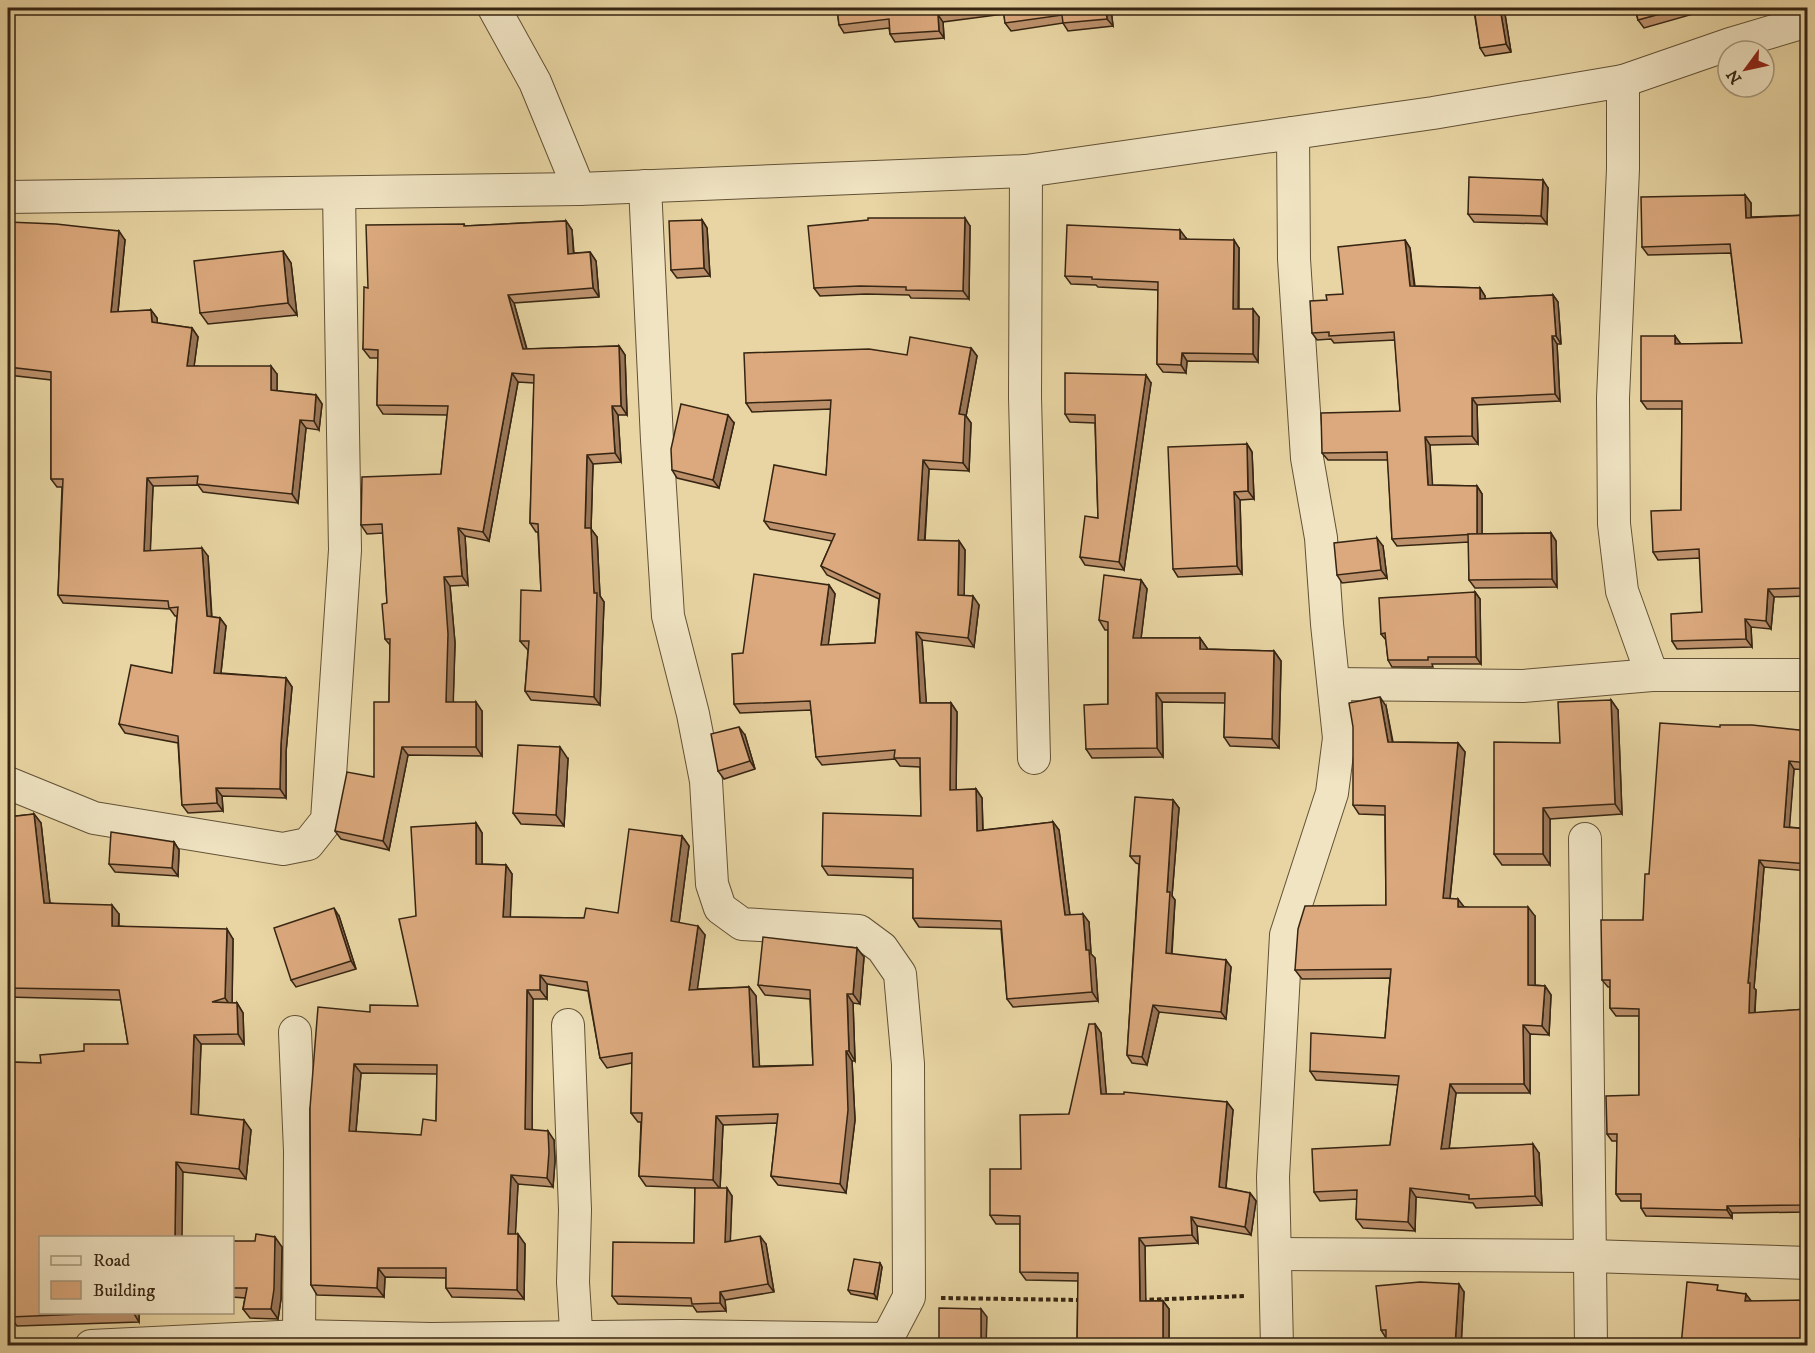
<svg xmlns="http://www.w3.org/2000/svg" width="1815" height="1353" viewBox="0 0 1815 1353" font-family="'IM FELL DW Pica',serif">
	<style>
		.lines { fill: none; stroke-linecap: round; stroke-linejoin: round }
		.minor-casing { stroke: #625136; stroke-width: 34 }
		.path { stroke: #362512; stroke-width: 4; stroke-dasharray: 4.5 3; stroke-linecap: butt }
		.minor { stroke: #f0e4c3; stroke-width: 32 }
		.wall { fill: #bc916c; stroke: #362512; stroke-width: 1.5; fill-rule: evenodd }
		.shaded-wall { fill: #997658; stroke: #362512; stroke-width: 1.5 }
		.building { fill: #dba97d; stroke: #362512; stroke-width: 1.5; fill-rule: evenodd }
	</style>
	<rect width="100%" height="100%" fill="#e8d5a3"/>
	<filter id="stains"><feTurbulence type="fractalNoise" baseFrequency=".00333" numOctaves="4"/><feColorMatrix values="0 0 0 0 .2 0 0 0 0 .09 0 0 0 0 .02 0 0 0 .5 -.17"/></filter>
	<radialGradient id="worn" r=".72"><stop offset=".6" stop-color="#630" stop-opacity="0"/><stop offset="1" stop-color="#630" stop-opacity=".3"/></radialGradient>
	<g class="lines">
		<defs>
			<g id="minor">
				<polyline points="494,8 535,82 579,189"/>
				<polyline points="1623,81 1623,169 1613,398 1614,524 1622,591 1652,675"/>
				<polyline points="1026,171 1025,397 1034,758"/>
				<polyline points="645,186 657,440 668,616 693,714 706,781 712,884 720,908 742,924 859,931 882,948 900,974 908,1064 909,1297 887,1339 887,1346"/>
				<polyline points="8,197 579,189 1026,171 1433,113 1623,81 1730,44 1808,21"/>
				<polyline points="1334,684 1523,686 1652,675 1808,675"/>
				<polyline points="8,783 94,818 283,849 308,844 327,820 345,550 339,193"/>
				<polyline points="1585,839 1591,1346"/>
				<polyline points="568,1025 575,1210 573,1282 577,1346"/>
				<polyline points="295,1032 300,1151 299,1346"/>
				<polyline points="1275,1254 1590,1256 1808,1263"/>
				<polyline points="91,1346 299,1336 431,1339 682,1336 887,1339"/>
				<polyline points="1277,1346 1273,1177 1286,935 1332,793 1339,738 1327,624 1321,538 1307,458 1294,259 1293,133"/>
			</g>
		</defs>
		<use href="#minor" class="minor-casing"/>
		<g class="path">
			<polyline points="941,1298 1081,1300"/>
			<polyline points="1142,1300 1246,1296"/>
		</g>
		<use href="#minor" class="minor"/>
	</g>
	<g class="wall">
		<polygon points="837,8 1123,8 1111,9 1113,26 1068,31 1063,23 1011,31 1005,23 1004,14 943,22 944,38 895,42 890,34 889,28 844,33 839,25"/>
		<polygon points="1237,8 1270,8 1239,10"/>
		<polygon points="1464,8 1504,8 1511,52 1485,56 1480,48 1474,11 1467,13"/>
		<polygon points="1635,8 1730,8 1718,13 1714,8 1644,28 1638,20"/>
		<polygon points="1548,188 1547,224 1474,222 1468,214"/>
		<polygon points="1745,195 1751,203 1751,217 1808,215 1808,596 1774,597 1771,629 1751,627 1752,647 1677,649 1672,641 1702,612 1700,558 1658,560 1653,552 1681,510 1682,409 1647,409 1641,401 1675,336 1680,344 1742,343 1731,253 1648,255 1642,247"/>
		<polygon points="702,220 707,228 710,276 677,278 671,270"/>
		<polygon points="566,221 572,230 574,253 590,252 596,261 599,297 514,303 527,349 619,346 625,355 627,415 618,415 621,462 593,464 591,529 597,537 600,596 604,602 600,705 531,700 525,691 528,650 527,649 520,641 541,591 538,532 536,532 530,523 534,383 518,382 489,541 465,536 468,585 450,586 455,643 453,702 482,711 482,756 408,755 389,850 341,839 335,831 374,777 389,702 390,645 385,639 387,603 383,533 367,534 361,525 441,474 447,415 383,414 377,405 378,358 370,358 363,349 368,288 464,224 465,226"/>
		<polygon points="8,222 125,240 118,312 151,310 157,318 157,323 192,328 198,337 194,366 277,374 277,391 316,395 322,404 319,430 306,428 298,503 203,492 198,485 153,486 150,551 208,556 212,617 220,618 226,626 221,673 286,678 292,687 286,752 286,798 222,796 223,811 188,813 182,805 178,743 125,733 119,724 172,673 177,616 175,616 170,609 63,603 58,595 62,487 57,487 51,479 51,380 8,375"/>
		<polygon points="970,226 969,299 911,298 909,295 866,294 820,296 814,288"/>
		<polygon points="1186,238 1186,239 1239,248 1239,309 1259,317 1258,362 1187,361 1186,373 1163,372 1157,364 1158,290 1098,287 1096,285 1071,284 1065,276"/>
		<polygon points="1405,240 1410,248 1415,286 1480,288 1485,296 1485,299 1553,295 1558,302 1561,344 1557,344 1560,401 1477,405 1478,444 1430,445 1432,485 1477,486 1482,494 1482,534 1551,533 1556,541 1557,587 1475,588 1469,580 1469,542 1397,546 1392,539 1388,460 1328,460 1322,453 1400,411 1395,340 1334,343 1331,339 1317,340 1312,333 1327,300 1343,294"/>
		<polygon points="283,251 291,263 297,315 208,324 200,313"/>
		<polygon points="971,348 977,356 966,416 971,423 969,471 929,469 925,541 959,541 965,550 964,595 979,605 974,647 922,640 926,703 951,703 957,712 956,790 976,789 982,798 983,830 1053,822 1059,830 1070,915 1089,922 1091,954 1095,958 1098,1001 1013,1007 1007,999 1001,929 919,927 913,918 913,878 828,875 822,866 921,816 920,767 900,766 895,759 822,765 816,757 811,710 740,713 734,704 743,653 829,585 835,594 828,645 875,643 879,599 827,575 821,566 832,541 770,529 764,521 826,475 831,409 752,412 746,403 907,355"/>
		<polygon points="1151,383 1124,570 1085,565 1080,557 1098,518 1095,423 1070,422 1065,414"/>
		<polygon points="734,423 719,488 677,478 672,470"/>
		<polygon points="1247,444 1252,452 1254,499 1240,500 1242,574 1178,577 1173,569"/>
		<polygon points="1383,546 1387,578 1342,583 1337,575"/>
		<polygon points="1141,580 1147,589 1141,638 1200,638 1207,648 1207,649 1274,651 1281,661 1279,748 1230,746 1224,737 1225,703 1162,702 1163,757 1092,758 1086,749 1108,704 1108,630 1105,630 1099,620"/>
		<polygon points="1475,592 1480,599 1481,664 1432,664 1433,667 1392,667 1388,660 1386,640 1381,634"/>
		<polygon points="1611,700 1618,710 1622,814 1550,819 1550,865 1502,865 1494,854 1560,743"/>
		<polygon points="1386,706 1393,742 1458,743 1465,752 1450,899 1464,907 1535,916 1535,985 1545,986 1551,995 1549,1035 1530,1034 1530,1093 1456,1093 1449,1148 1539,1153 1542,1205 1476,1208 1473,1203 1416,1197 1415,1231 1363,1228 1356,1219 1357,1199 1320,1201 1314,1192 1390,1145 1398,1085 1316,1080 1310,1071 1385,1038 1390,978 1302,979 1295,970 1386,905 1385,815 1359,814 1353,805"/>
		<polygon points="1720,727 1808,731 1808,770 1794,769 1789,827 1808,829 1808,871 1764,867 1754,988 1756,990 1755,1013 1807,1009 1808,1000 1808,1146 1805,1146 1807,1212 1732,1213 1732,1218 1646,1216 1641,1208 1641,1201 1621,1201 1616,1194 1617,1141 1612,1141 1607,1134 1639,1095 1639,1016 1616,1016 1610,1008 1610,987 1608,987 1602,980 1643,920 1649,874"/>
		<polygon points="745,735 755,769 724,779 718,771"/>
		<polygon points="568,759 564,826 521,824 513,813"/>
		<polygon points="1173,800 1179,808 1172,896 1175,900 1172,954 1231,967 1226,1019 1159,1012 1147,1065 1132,1063 1127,1055 1139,864 1136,863 1130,856"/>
		<polygon points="34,814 41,823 50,903 119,914 119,926 233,939 232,1003 237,1003 243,1013 244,1044 201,1044 198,1115 251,1130 246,1179 183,1172 40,1238 139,1312 139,1322 17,1326 10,1317 12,1172 9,1167 9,1115 8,1115 8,1062 41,1063 84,1051 128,1044 121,1000 8,997 8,817"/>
		<path d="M476,823L482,833V864L506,865L512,874L510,917L584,918L618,913L682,836L689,846L679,923L705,935L697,989L749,987L756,996L759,1066L813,1065L810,999L765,995L758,985L864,957L860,1004L853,1003L855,1061H852L855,1120L846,1193L778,1185L771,1176L777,1123L723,1125L720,1188L732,1196L730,1241L766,1244L774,1292L725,1300L726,1311L697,1312L693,1306L618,1304L612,1296L694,1243L695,1188L646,1186L639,1176L641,1122H638L631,1113L632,1063L607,1068L600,1058L588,991L547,984V999H533L532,1129L554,1140L555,1161L553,1187L518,1184L515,1234L525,1244L524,1299L452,1297L446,1288V1278L385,1277L384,1297L317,1295L311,1285L310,1108L370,1012L418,1006L416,916ZM361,1073L437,1074L436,1121L421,1135L356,1132Z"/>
		<polygon points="174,842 179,850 178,876 115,872 109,864"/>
		<polygon points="339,916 356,969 296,987 291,980"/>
		<polygon points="1095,1024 1101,1033 1106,1094 1227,1102 1233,1110 1226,1188 1250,1193 1256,1201 1251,1235 1197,1226 1198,1243 1145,1246 1145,1301 1163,1301 1169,1309 1169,1346 1077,1346 1078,1281 1026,1280 1020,1272 1020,1224 996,1224 990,1215 1021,1169 1069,1114"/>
		<polygon points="232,1241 282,1247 281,1299 278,1319 250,1318 243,1309 245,1298 232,1297"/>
		<polygon points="880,1263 882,1267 877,1299 851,1294 848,1290"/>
		<polygon points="1464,1292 1461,1346 1386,1346 1386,1338 1381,1330"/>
	</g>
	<g class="shaded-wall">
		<polygon points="1106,8 1109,8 1111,9 1113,26 1107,19"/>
		<polygon points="1500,8 1504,8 1511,52 1506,44"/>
		<polygon points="938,15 943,22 944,38 939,31"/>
		<polygon points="1543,180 1548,188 1547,224 1541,216"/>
		<polygon points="1745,195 1751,203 1751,226 1746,218"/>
		<polygon points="965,218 970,226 969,299 963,291"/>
		<polygon points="702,220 707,228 710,276 704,268"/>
		<polygon points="566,221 572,230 574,262 568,254"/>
		<polygon points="1180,230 1186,238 1186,247 1180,239"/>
		<polygon points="119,231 125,240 117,321 111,312"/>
		<polygon points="1234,240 1239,248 1238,317 1233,309"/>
		<polygon points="1405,240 1410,248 1415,293 1410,286"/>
		<polygon points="283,251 291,263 297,315 288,303"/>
		<polygon points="590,252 596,261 599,297 593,288"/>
		<polygon points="1805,258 1808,262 1808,284"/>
		<polygon points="1480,288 1485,296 1485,306 1480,299"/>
		<polygon points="508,295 514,303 529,358 523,349"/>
		<polygon points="1553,295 1558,302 1561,344 1556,336"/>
		<polygon points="1253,309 1259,317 1258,362 1253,354"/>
		<polygon points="151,310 157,318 158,331 152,322"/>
		<polygon points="192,328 198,337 193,374 187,366"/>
		<polygon points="1552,336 1557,344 1560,401 1555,394"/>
		<polygon points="1675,336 1681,344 1675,344"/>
		<polygon points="619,346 625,355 627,415 621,406"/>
		<polygon points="1808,347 1808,414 1806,412"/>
		<polygon points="971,348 977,356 966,416 971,423 969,471 963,463 959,414"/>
		<polygon points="1182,353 1187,361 1186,373 1181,365"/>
		<polygon points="271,366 277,374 277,398 271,390"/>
		<polygon points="512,373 518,382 489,541 483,532"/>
		<polygon points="1146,375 1151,383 1124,570 1119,562"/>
		<polygon points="316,395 322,404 319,430 314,421"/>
		<polygon points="1472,398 1477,405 1478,444 1472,436"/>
		<polygon points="612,406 618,415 621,462 615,453"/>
		<polygon points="728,415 734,423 719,488 713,480"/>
		<polygon points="300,420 306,428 298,503 292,494"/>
		<polygon points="1425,437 1430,445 1433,492 1428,485"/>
		<polygon points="1247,444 1252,452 1254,499 1248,491"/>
		<polygon points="587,455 593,464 591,529 597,537 600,596 604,602 600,705 594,697 594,593 585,528"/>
		<polygon points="923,460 929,469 924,549 918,540"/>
		<polygon points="147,478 153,486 150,560 144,551"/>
		<polygon points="1477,486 1482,494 1482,542 1477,534"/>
		<polygon points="1234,492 1240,500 1242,574 1237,566"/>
		<polygon points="458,528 465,536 468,585 462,576"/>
		<polygon points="1551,533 1556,541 1557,587 1552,579"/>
		<polygon points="1377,538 1383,546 1387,578 1381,570"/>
		<polygon points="959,541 965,550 964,603 958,595"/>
		<polygon points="202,548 208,556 212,625 207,616"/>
		<polygon points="1803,551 1808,557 1808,594 1803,588"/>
		<polygon points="444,577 450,586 455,643 453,711 446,702"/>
		<polygon points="1141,580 1147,589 1140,647 1133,638"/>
		<polygon points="829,585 835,594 827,654 821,645"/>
		<polygon points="1768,589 1774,597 1771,629 1766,621"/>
		<polygon points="1475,592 1480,599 1481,664 1476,657"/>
		<polygon points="973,596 979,605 974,647 968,638"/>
		<polygon points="220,618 226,626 220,681 214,673"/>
		<polygon points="1745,619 1751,627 1752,647 1746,639"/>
		<polygon points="916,632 922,640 927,712 920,703"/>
		<polygon points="1200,638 1207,648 1207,658 1200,649"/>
		<polygon points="1274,651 1281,661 1279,748 1272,739"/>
		<polygon points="286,678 292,687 286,752 286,798 280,789 281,744"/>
		<polygon points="1156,693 1162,702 1163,757 1157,748"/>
		<polygon points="1380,697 1386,706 1394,751 1388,742"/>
		<polygon points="1611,700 1618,710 1622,814 1615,804"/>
		<polygon points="476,702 482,711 482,756 476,747"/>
		<polygon points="951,703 957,712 956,799 950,790"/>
		<polygon points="739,727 745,735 755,769 750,761"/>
		<polygon points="1458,743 1465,752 1449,907 1443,898"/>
		<polygon points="402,747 408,755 389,850 383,841"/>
		<polygon points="560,747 568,759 564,826 556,815"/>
		<polygon points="1789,761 1794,769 1789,834 1784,827"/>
		<polygon points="216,788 222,796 223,811 217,803"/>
		<polygon points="976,789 982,798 983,839 977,831"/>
		<polygon points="1173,800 1179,808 1172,896 1175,900 1171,961 1166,953 1167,892"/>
		<polygon points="1543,808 1550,819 1550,865 1543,854"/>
		<polygon points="34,814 41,823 51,913 44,903"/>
		<polygon points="1053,822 1059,830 1071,924 1065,915"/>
		<polygon points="476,823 482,833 482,873 476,864"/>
		<polygon points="682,836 689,846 678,931 671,921"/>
		<polygon points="174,842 179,850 178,876 172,868"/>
		<polygon points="1759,860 1764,867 1754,988 1756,990 1754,1021 1749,1013 1748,983"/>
		<polygon points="506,865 512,874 510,926 503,917"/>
		<polygon points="1458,899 1465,908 1458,907"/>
		<polygon points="112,905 119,914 118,936 112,926"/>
		<polygon points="1528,907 1535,916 1535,994 1528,985"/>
		<polygon points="334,908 339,916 356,969 351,961"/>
		<polygon points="1083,914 1089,922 1091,954 1095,958 1098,1001 1092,992 1086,950"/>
		<polygon points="698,926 705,935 696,999 689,990"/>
		<polygon points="227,929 233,939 232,1008 225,998"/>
		<polygon points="857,948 864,957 860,1004 853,994"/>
		<polygon points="1226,960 1231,967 1226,1019 1221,1012"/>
		<polygon points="540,975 547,984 547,999 540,990"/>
		<polygon points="1545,986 1551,995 1549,1035 1542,1026"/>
		<polygon points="749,987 756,996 760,1076 753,1067"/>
		<polygon points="527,990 533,999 532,1138 525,1129"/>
		<polygon points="847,994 853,1003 855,1061 849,1051"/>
		<polygon points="237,1003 243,1013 244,1044 238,1034"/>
		<polygon points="1153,1005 1159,1012 1147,1065 1142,1057"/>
		<polygon points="1095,1024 1101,1033 1107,1102 1101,1094"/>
		<polygon points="1523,1025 1530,1034 1530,1093 1524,1084"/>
		<polygon points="194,1035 201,1044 198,1124 191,1114"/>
		<polygon points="846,1051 852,1061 855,1120 846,1193 840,1184"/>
		<polygon points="354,1064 361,1073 355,1141 349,1131"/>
		<polygon points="1450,1084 1456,1093 1448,1158 1441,1149"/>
		<polygon points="1227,1102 1233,1110 1225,1196 1219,1187"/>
		<polygon points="716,1116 723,1125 720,1189 713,1180"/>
		<polygon points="244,1120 251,1130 246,1179 239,1169"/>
		<polygon points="548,1131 554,1140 555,1161 553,1187 547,1178"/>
		<polygon points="1800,1139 1805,1146 1807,1212 1802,1205"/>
		<polygon points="1533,1144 1539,1153 1542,1205 1535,1196"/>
		<polygon points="176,1162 183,1172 182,1238 175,1238"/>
		<polygon points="511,1175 518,1184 515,1243 508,1234"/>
		<polygon points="727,1188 732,1196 730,1250 725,1242"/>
		<polygon points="1410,1188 1416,1197 1415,1231 1408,1222"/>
		<polygon points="1250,1193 1256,1201 1251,1235 1245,1227"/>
		<polygon points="1727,1206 1732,1213 1732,1218 1727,1210"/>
		<polygon points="1191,1217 1197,1226 1198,1243 1192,1235"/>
		<polygon points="518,1234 525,1244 524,1299 517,1290"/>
		<polygon points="760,1236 766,1244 774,1292 768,1284"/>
		<polygon points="275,1237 282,1247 281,1299 278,1319 271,1309"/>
		<polygon points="1139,1238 1145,1246 1146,1309 1140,1301"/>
		<polygon points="880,1263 882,1267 877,1299 874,1294"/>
		<polygon points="378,1268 385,1277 384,1297 377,1288"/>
		<polygon points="1459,1284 1464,1292 1461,1346 1455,1346"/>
		<polygon points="720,1292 725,1300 726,1311 720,1303"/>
		<polygon points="1746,1294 1752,1302 1745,1301"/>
		<polygon points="1163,1301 1169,1309 1169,1346 1163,1346"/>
		<polygon points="981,1309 987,1317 986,1346 981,1346"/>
		<polygon points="133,1312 139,1312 139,1322"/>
	</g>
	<g class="building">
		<polygon points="837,8 988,8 938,15 939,31 890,34 889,19 839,25"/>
		<polygon points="1003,8 1106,8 1107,19 1063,23 1062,15 1005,23"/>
		<polygon points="1474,8 1500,8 1506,44 1480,48"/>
		<polygon points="1635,8 1682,8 1638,20"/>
		<polygon points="1469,177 1543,180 1541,216 1468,214"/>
		<polygon points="1745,195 1746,218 1808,215 1808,258 1805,258 1808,284 1806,412 1808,412 1808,550 1807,552 1803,551 1803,588 1768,589 1766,621 1745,619 1746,639 1672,641 1671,614 1702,612 1699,549 1653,552 1651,511 1681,510 1682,401 1641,401 1641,336 1675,336 1675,344 1742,343 1730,244 1642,247 1641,197"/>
		<polygon points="868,218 965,218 963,291 906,290 906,287 860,286 814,288 808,226 868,220"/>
		<polygon points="702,220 704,268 671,270 669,221"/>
		<polygon points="566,221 568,254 590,252 593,288 508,295 523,349 619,346 621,406 612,406 615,453 587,455 585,528 591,528 594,593 597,593 594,697 525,691 529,641 520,641 521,590 541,591 538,524 530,523 534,375 512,373 483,532 458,528 462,576 444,577 448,634 446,702 476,702 476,747 402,747 383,841 335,831 347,772 374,777 374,702 389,702 390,639 385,639 382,604 387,603 382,524 361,525 362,477 441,474 448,406 377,405 378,350 363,349 364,287 368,288 366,225 464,224 464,226"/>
		<polygon points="8,222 56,224 119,231 111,312 151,310 152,322 192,328 187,366 271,366 271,390 316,395 314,421 300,420 292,494 197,484 198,476 147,478 144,551 202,548 207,616 220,618 214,673 286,678 281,744 280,789 216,788 217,803 182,805 178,736 119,724 131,665 172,673 178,607 169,608 168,601 58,595 63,479 51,479 51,372 8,367"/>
		<polygon points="1067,225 1180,230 1180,239 1234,240 1233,309 1253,309 1253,354 1182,353 1181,365 1157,364 1158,282 1092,279 1092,277 1065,276"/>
		<polygon points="1405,240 1410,286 1480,288 1480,299 1553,295 1556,336 1552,336 1555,394 1472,398 1472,436 1425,437 1428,485 1477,486 1477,534 1392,539 1387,452 1322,453 1321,413 1400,411 1394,332 1329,336 1329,332 1312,333 1310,301 1327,300 1326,295 1343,294 1338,247"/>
		<polygon points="283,251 288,303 200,313 194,261"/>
		<polygon points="910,337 971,348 959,414 965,415 963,463 923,460 918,540 959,541 958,595 973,596 968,638 916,632 920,703 951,703 950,790 976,789 977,831 1053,822 1065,915 1083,914 1086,950 1089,950 1092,992 1007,999 1001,921 913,918 913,869 822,866 823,813 921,816 920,758 894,758 895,750 816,757 810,701 734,704 732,654 743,653 754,574 829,585 821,645 875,643 880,594 821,566 835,534 764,521 774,465 826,475 831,400 746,403 744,353 869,349 907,355"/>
		<polygon points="1065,373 1146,375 1119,562 1080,557 1085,516 1098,518 1095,415 1065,414"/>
		<polygon points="681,404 728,415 713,480 672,470 671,449"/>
		<polygon points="1247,444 1248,491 1234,492 1237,566 1173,569 1168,447"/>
		<polygon points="1551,533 1552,579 1469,580 1468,534"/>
		<polygon points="1377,538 1381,570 1337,575 1334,543"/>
		<polygon points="1104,575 1141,580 1133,638 1200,638 1200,649 1274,651 1272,739 1224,737 1225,693 1156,693 1157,748 1086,749 1084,705 1108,704 1108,622 1099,620"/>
		<polygon points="1475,592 1476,657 1428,657 1428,660 1388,660 1385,633 1381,634 1379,598"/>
		<polygon points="1380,697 1388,742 1458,743 1443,898 1458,899 1458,907 1528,907 1528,985 1545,986 1542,1026 1523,1025 1524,1084 1450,1084 1441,1149 1533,1144 1535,1196 1469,1199 1469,1195 1410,1188 1408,1222 1356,1219 1357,1190 1314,1192 1312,1149 1390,1145 1399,1076 1310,1071 1311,1033 1385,1038 1391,969 1295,970 1298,929 1305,906 1386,905 1385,806 1353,805 1353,727 1349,703"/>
		<polygon points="1611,700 1615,804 1543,808 1543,854 1494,854 1494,742 1560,743 1558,702"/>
		<polygon points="1660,723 1720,727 1720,725 1752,725 1808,731 1808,763 1789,761 1784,827 1808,829 1808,864 1759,860 1748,983 1750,983 1749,1013 1807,1009 1808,1000 1808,1140 1800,1139 1802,1205 1727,1206 1727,1210 1641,1208 1641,1194 1616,1194 1617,1134 1607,1134 1606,1096 1639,1095 1639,1009 1610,1008 1610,980 1602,980 1601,920 1643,920 1645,874 1649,874"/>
		<polygon points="739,727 750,761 718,771 711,734"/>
		<polygon points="518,745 560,747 556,815 513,813"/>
		<polygon points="1135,797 1173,800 1167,892 1170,892 1166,953 1226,960 1221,1012 1153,1005 1142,1057 1127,1055 1140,856 1130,856"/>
		<polygon points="34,814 44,903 112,905 112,926 227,929 225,998 212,1002 237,1003 238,1034 194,1035 191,1114 244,1120 239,1169 176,1162 175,1238 40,1238 40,1312 130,1312 10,1317 8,1249 13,1167 9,1167 8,1062 41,1063 40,1055 84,1051 84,1044 128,1044 119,990 8,988 8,817"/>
		<path d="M476,823V864L506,865L503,917L584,918L586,908L618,913L629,829L682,836L671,921L698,926L689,990L749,987L753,1067L813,1065L810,990L758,985L763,937L857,948L853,994H847L849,1051H846L848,1110L840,1184L771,1176L778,1114L716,1116L713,1180L639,1176L642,1113H631L632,1053L600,1058L587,982L540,975V990H527L525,1129L548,1131L549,1152L547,1178L511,1175L508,1234H518L517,1290L446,1288V1268H378L377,1288L311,1285L310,1108L318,1007L370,1012V1005L418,1006L399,919L416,916L411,827ZM354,1064L437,1065L436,1121L423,1119L421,1135L349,1131Z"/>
		<polygon points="111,832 174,842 172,868 109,864"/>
		<polygon points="334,908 351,961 291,980 274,928"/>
		<polygon points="1089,1024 1095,1024 1101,1094 1124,1094 1124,1092 1227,1102 1219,1187 1250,1193 1245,1227 1191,1217 1192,1235 1139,1238 1140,1301 1163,1301 1163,1346 1077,1346 1078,1273 1020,1272 1020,1216 990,1215 990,1169 1021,1169 1020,1115 1069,1114"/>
		<polygon points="695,1188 727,1188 725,1242 760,1236 768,1284 720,1292 720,1303 692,1304 691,1298 612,1296 613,1242 694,1243"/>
		<polygon points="256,1234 275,1237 274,1289 271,1309 243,1309 247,1288 232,1288 232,1241 255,1241"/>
		<polygon points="854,1259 880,1263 874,1294 848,1290"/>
		<polygon points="1420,1282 1459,1284 1455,1346 1386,1346 1386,1330 1381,1330 1376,1286"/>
		<polygon points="1687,1282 1718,1285 1717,1290 1746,1294 1745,1301 1808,1300 1808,1346 1681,1346"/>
		<polygon points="939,1308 981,1309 981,1346 939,1346"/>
	</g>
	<rect width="1815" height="1353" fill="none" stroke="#e8d5a3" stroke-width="30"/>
	<rect x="9" y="9" width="1797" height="1335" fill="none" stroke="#362512" stroke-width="3"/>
	<rect x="15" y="15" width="1785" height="1323" fill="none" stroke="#362512" stroke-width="1.5"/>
	<rect x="39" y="1236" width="195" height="78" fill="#f0e4c3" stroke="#a6987c" stroke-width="1.5"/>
	<rect x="51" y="1256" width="30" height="9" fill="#f0e4c3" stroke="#a6987c" stroke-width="1.5"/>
	<text x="93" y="1266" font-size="18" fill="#362512">Road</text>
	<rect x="51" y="1281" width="30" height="18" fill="#dba97d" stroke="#a6987c" stroke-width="1.5"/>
	<text x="93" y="1296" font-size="18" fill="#362512">Building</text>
	<g transform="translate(1746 69) rotate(237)"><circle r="28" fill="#f0e4c3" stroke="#a6987c" stroke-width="1.5"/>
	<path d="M0-4.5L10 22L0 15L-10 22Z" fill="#8f2418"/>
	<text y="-9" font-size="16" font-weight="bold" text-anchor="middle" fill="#362512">N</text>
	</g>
	<rect width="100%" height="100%" filter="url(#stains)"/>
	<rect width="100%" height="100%" fill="url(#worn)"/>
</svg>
